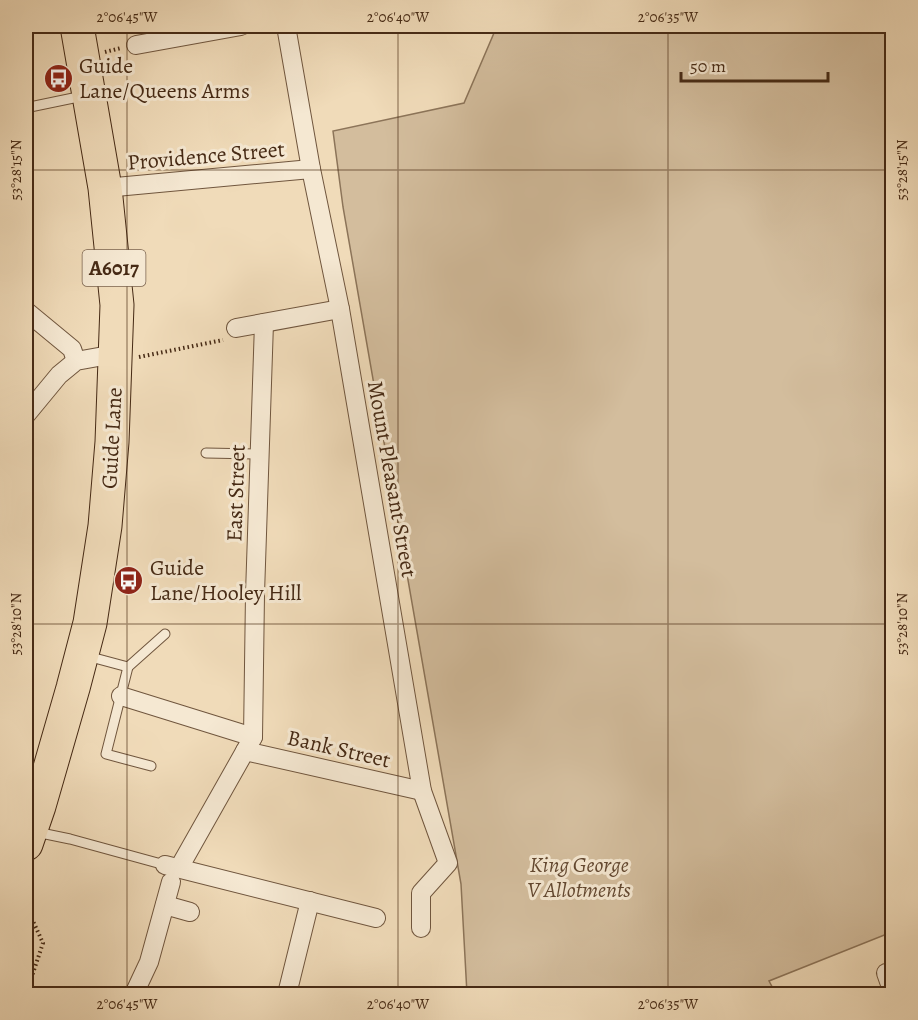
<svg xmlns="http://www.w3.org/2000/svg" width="918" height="1020" viewBox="0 0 918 1020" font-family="Alegreya,serif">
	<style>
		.green { fill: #d3bd9d; stroke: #8c7459; stroke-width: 1.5 }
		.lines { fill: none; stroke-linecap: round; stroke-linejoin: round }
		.lane-casing { stroke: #70563e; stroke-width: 11 }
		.street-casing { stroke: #70563e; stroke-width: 20 }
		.highway-casing { stroke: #462a15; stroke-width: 35 }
		.path { stroke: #462a15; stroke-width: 4; stroke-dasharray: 1.5 3; stroke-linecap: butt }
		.lane { stroke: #f5e8d2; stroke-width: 9 }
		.street { stroke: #f5e8d2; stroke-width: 18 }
		.highway { stroke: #f0dbb9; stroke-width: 33 }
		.ticks { fill: none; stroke: #462a15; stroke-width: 1.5; stroke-opacity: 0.45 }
		.labels { text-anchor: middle; stroke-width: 6; stroke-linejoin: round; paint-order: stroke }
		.shield { fill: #f5e8d2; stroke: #7a634e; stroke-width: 1.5 }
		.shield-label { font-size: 21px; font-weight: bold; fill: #462a15 }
		.poi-label { font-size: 22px; fill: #462a15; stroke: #f5e8d2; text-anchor: start }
		.street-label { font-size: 22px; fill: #462a15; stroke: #f5e8d2 }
		.park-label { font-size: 22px; font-style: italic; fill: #624730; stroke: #f5e8d2 }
		.neatline { fill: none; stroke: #462a15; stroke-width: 2 }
		.ticks-label { font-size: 15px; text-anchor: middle; fill: #462a15 }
	</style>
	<rect width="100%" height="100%" fill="#f0dbb9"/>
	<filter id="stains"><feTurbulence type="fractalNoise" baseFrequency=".00333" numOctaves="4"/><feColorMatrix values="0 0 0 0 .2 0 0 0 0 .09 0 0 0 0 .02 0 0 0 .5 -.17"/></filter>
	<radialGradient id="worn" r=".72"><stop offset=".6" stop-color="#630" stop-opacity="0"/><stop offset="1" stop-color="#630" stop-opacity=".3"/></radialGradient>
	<polygon class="green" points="497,26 607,27 609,26 892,26 892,932 769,981 776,994 467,994 461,884 343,207 333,131 464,103"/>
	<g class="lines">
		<defs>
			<g id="lane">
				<polyline points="26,28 40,26"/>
				<polyline points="30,107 83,96"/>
				<polyline points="206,453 259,454"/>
				<polyline points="87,656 128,667"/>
				<polyline points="151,766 106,754 128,667 165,634"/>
				<polyline points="36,832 70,839 165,865"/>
			</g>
			<g id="street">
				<polyline points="286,26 311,169 340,309 422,791 448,863 421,893 421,928"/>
				<polyline points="136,45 241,26"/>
				<polyline points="105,188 311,169"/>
				<polyline points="26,311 72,349 76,361"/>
				<polyline points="236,328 340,309"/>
				<polyline points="26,415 59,375 76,361 115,354"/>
				<polyline points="121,696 253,737"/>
				<polyline points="245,751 422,791"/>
				<polyline points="165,865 376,918"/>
				<polyline points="179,868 253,737 255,594 264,323"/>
				<polyline points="165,905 190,912"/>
				<polyline points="886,973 892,990"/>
				<polyline points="134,994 149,962 171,882"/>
				<polyline points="287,994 310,901"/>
			</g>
			<polyline id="highway" points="26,844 39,806 73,688 90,623 105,526 112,442 117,305 105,188 77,26"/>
		</defs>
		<use href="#lane" class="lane-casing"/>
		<use href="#street" class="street-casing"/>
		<use href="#highway" class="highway-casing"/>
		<g class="path">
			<polyline points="105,52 121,48"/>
			<polyline points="139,357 223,340"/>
			<polyline points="26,906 43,943 26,994"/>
		</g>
		<use href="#lane" class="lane"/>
		<use href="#street" class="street"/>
		<use href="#highway" class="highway"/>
	</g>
	<path class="ticks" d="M127,26V994M398,26V994M668,26V994M26,170H892M26,624H892"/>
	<defs>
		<symbol id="bus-disc" viewBox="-11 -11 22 22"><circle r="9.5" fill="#8f2418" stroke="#f5e8d2"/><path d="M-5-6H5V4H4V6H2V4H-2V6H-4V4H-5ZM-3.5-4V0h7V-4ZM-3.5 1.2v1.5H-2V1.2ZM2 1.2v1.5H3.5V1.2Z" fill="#fff"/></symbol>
	</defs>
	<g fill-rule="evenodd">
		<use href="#bus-disc" x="42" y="62" width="33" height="33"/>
		<use href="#bus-disc" x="112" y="564" width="33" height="33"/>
	</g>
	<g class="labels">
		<rect class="shield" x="82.5" y="250" width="63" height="36" rx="4.5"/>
		<g class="shield-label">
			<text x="114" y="275">A6017</text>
		</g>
		<g class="poi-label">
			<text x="79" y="73">Guide<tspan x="79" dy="25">Lane/Queens Arms</tspan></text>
			<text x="150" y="575">Guide<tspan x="150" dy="25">Lane/Hooley Hill</tspan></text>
		</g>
		<g class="street-label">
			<text transform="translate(206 155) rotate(-5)" y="8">Providence Street</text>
			<text transform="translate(111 438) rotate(-87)" y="8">Guide Lane</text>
			<text transform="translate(393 479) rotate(80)" y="8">Mount Pleasant Street</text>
			<text transform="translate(235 493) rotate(-88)" y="8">East Street</text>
			<text transform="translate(339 748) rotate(13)" y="8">Bank Street</text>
		</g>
		<g class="park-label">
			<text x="579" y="872">King George<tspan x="579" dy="25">V Allotments</tspan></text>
		</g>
	</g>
	<rect width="918" height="1020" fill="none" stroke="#f0dbb9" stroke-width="66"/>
	<path d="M681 72v9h147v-9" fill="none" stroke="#462a15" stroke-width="3"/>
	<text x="690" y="72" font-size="18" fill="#462a15" stroke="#f5e8d2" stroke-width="4.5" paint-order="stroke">50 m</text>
	<rect x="33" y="33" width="852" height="954" class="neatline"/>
	<g class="ticks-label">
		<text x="127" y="22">2°06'45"W</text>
		<text x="398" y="22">2°06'40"W</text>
		<text x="668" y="22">2°06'35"W</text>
		<text transform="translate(16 170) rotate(-90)" y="5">53°28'15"N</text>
		<text transform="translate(902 170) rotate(-90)" y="5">53°28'15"N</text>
		<text transform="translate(16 624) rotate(-90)" y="5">53°28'10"N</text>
		<text transform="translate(902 624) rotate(-90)" y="5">53°28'10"N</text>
		<text x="127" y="1009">2°06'45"W</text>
		<text x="398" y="1009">2°06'40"W</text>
		<text x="668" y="1009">2°06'35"W</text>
	</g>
	<rect width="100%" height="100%" filter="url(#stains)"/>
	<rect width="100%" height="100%" fill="url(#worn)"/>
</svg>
